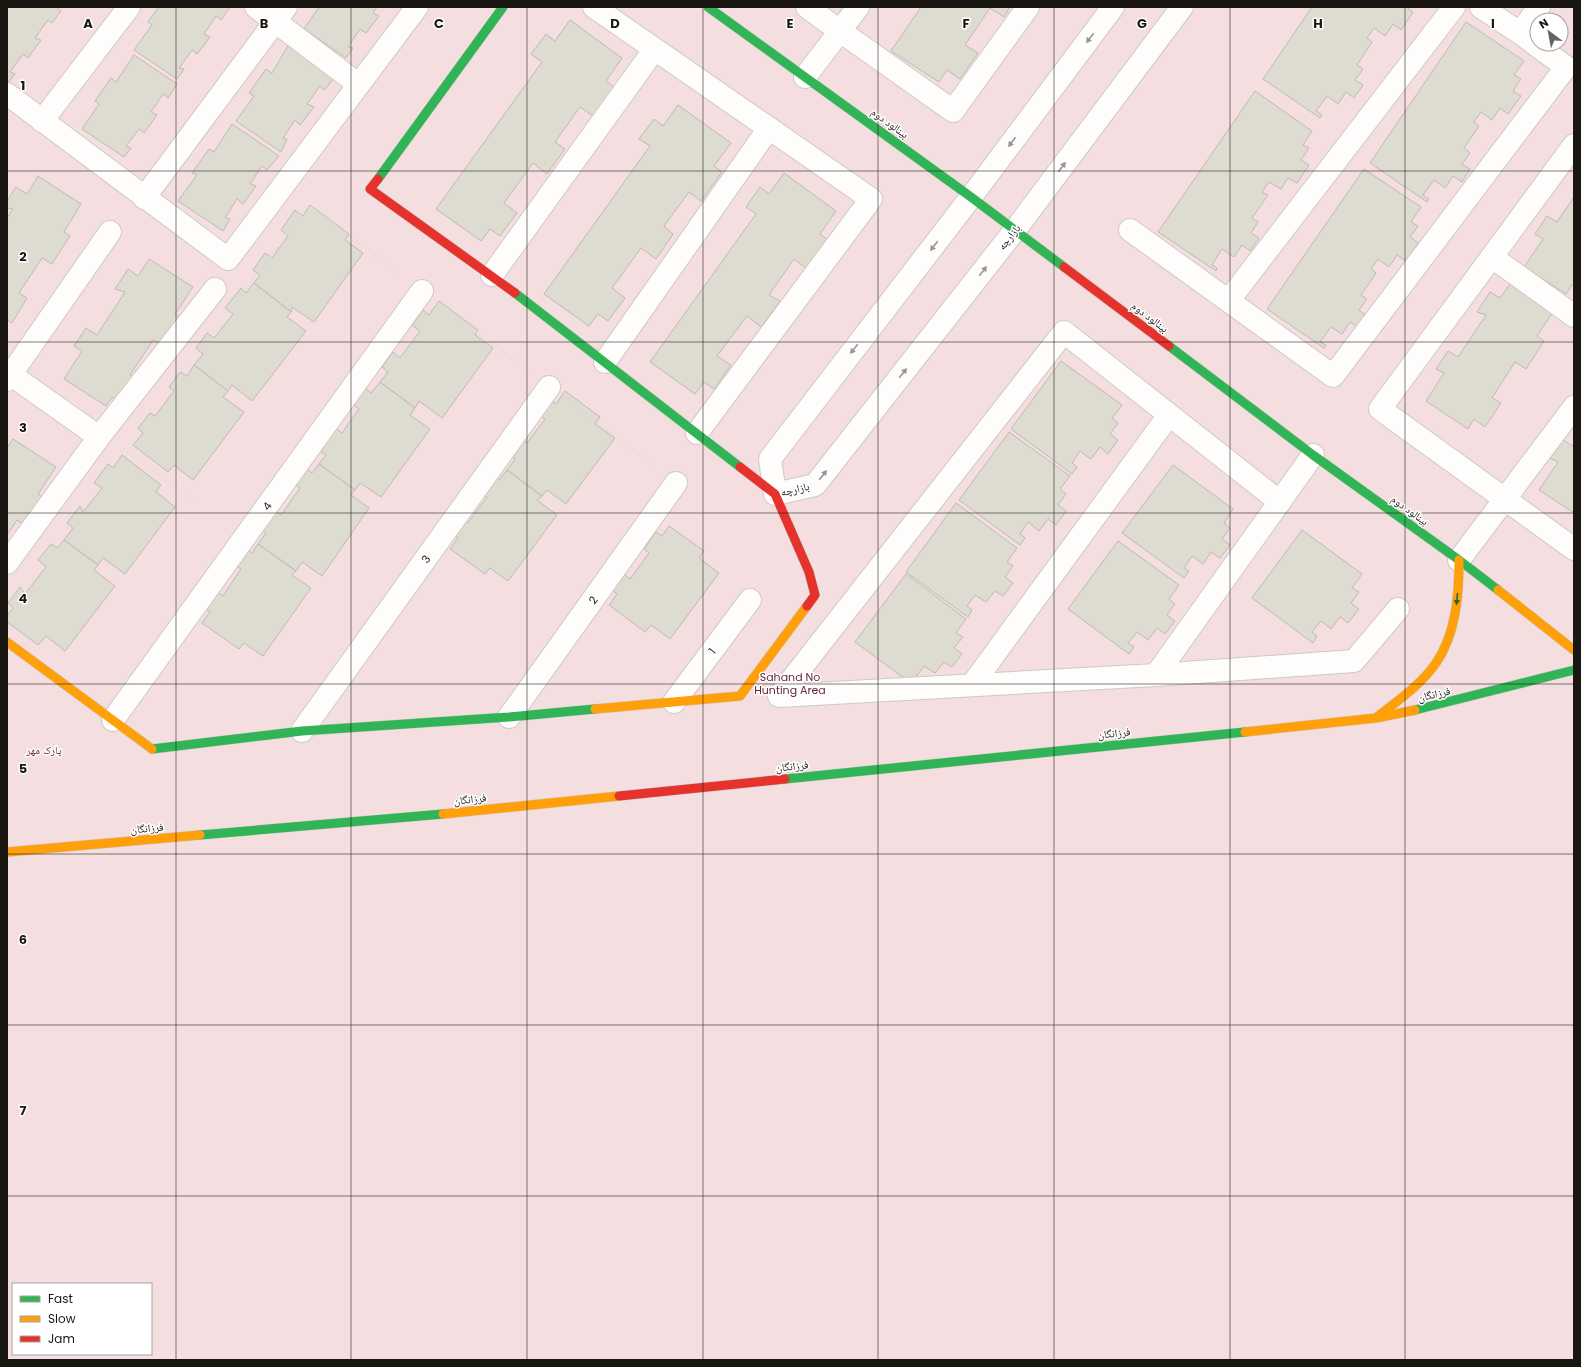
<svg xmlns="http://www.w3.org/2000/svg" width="1581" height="1367" viewBox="0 0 1581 1367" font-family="Poppins,'Noto Naskh Arabic',sans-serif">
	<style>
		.green { fill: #f4dee0; fill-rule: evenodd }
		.building { fill: #dedbd0; stroke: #bdbab5 }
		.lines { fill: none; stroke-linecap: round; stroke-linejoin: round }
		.street-casing { stroke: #cecac5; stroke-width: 24 }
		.fast-casing { stroke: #cecac5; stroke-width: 10 }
		.slow-casing { stroke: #cecac5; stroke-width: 10 }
		.jam-casing { stroke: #cecac5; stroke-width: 10 }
		.path { stroke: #dbdad8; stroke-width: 2.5; stroke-dasharray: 1 3; stroke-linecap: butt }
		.street { stroke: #fefdfc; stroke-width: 22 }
		.fast { stroke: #30b455; stroke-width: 9 }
		.slow { stroke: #ff9f0a; stroke-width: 9 }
		.jam { stroke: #e5322d; stroke-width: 9 }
		.oneway { fill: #979593 }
		.oneway2 { fill: #256534 }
		.grid { fill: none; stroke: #1a1612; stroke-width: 1; stroke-opacity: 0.55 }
		.labels { text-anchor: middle; stroke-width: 3; stroke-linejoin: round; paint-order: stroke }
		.street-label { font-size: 11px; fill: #1a1612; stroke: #fff }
		.park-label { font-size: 11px; fill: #67273a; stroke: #fff }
		.grid-label { font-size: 13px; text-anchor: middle; font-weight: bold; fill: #1a1612; stroke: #fff; stroke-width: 3; stroke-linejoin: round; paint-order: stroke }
	</style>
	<rect width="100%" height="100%" fill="#f8f3ee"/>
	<path class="green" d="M7,7H1574V1360H7ZM1537,20H1561V44H1537ZM13,1284H151V1354H13Z"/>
	<g class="building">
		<polygon points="7,7 56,7 61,11 52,23 48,20 35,38 41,40 28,58 23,54 10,72 15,74 8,83 7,83"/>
		<polygon points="159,7 230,7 221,20 216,16 204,34 210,37 197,54 192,50 179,68 184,69 177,79 134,50 152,25 148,22"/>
		<polygon points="319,7 377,7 373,13 379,16 366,33 360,29 348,47 353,48 346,58 304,29"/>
		<polygon points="921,7 1010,7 1004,17 990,8 965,45 978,53 960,79 947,70 939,82 891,51"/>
		<polygon points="1312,7 1406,7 1413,12 1401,30 1393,24 1385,36 1374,28 1367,38 1372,42 1357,65 1363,69 1355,80 1363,85 1354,98 1346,92 1338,104 1327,96 1316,111 1322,115 1320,118 1263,79"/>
		<polygon points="570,20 622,58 606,81 614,87 593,116 580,107 555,142 565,149 547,174 533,163 504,203 517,213 500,236 490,229 481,241 436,209 542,62 531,54 546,34 555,41"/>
		<polygon points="1466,22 1524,61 1514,75 1521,79 1513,91 1521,96 1508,114 1500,108 1492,120 1481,112 1474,122 1479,126 1464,148 1470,153 1462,164 1470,169 1462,182 1453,176 1445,188 1434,180 1423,195 1429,199 1427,202 1370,163"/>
		<polygon points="289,44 336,76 324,90 320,86 307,104 314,107 300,125 295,120 283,138 287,139 281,152 236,121 254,96 249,93 266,69 272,73"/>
		<polygon points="134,55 177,84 168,98 163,94 151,112 157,115 144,133 139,129 126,146 131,148 124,157 82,129 99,104 95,101 111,78 116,82"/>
		<polygon points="1255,91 1312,131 1303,145 1309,148 1301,160 1309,165 1297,183 1288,178 1281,189 1269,182 1262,192 1268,195 1252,218 1258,222 1251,233 1259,238 1250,251 1242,245 1234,257 1222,249 1212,265 1217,268 1216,271 1158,232"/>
		<polygon points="678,105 731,143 714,166 722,172 701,201 689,192 664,226 673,234 656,259 641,248 612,288 625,298 608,321 598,314 589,326 544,294 650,146 639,139 654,119 663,126"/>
		<polygon points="232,124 279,156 267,170 262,166 250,184 256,186 243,204 237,199 225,218 230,219 223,231 178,201 197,175 192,173 209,149 214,152"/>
		<polygon points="1364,169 1421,207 1411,222 1418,226 1410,237 1418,243 1406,261 1397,255 1389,267 1378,259 1371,269 1376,273 1361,295 1367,299 1359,310 1367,316 1359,328 1350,322 1342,334 1331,327 1320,342 1326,345 1324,348 1267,309"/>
		<polygon points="784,173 836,211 820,234 828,240 807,269 794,259 769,295 780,301 761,327 747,316 717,356 731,365 714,389 704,382 695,394 650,362 756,214 746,207 760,187 769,194"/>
		<polygon points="38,176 81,204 64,232 70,236 52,264 42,258 19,293 27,298 12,323 7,320 7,218 13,209 7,208 7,201 16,187 27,194"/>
		<polygon points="1574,197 1574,286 1572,285 1566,294 1524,267 1543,239 1535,234 1547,216 1557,222"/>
		<polygon points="310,205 349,234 345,240 363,253 314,322 292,307 291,312 254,283 260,275 253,270 265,253 272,258 288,236 281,230 295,210 303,216"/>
		<polygon points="149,259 193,287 175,314 182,319 163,347 153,340 130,375 138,381 123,404 112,397 106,406 64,379 82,351 74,346 86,328 97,335 125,292 115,289 128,269 138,276"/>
		<polygon points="1512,281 1555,309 1537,336 1544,341 1526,369 1515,362 1492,398 1501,403 1485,427 1474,419 1468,429 1426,401 1444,373 1436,369 1448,351 1458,357 1486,315 1477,312 1490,292 1500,298"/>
		<polygon points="254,283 291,312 287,317 306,331 252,401 232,385 228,391 194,365 203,354 196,348 207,333 214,338 233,314 225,308 241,288 246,293"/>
		<polygon points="439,301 478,330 475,335 493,348 442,418 419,401 415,408 380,382 388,372 382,367 393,352 400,358 420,331 412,325 423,310 429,315"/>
		<polygon points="1061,361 1122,405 1112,418 1118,423 1110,434 1118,440 1108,454 1100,447 1091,459 1080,451 1072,463 1077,467 1072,474 1011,429"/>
		<polygon points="194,365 228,391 223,397 244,412 193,480 174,465 168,472 133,445 143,433 138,428 150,413 155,416 174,391 169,387 180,372 187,376"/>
		<polygon points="380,382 415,408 410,415 430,429 381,497 360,483 355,490 319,464 326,455 318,450 334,427 342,433 359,409 352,404 364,387 371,393"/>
		<polygon points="565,391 600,417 595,424 615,438 566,504 547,490 542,496 507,470 515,459 509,455 521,438 527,443 545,419 538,414 549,399 556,404"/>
		<polygon points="1009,432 1070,476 1060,489 1066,494 1058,505 1066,511 1056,525 1048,519 1039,531 1028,522 1020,534 1025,538 1020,545 959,500"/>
		<polygon points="13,439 56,467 38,494 45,499 27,527 17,520 7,535 7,448"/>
		<polygon points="1562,439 1572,446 1574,443 1574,513 1539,490 1558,462 1550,458"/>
		<polygon points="122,455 161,485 156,492 175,507 125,574 103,558 98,565 64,540 73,528 67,523 80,506 83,512 102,488 94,483 108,464 113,468"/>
		<polygon points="319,464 355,490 351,495 369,508 322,576 302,562 296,571 258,544 266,533 260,529 274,510 281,515 300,488 295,484 306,468 312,473"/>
		<polygon points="1173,465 1233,509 1224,523 1230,528 1222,539 1230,545 1220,558 1211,552 1203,564 1192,556 1184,568 1189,571 1184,578 1122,533"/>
		<polygon points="507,470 542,496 537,500 557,515 508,581 490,568 485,574 450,549 458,538 452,534 463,519 468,523 487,497 481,493 494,476 499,480"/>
		<polygon points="956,503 1017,548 1007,562 1013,566 1005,577 1013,583 1003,596 995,591 986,602 975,595 967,606 972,610 968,617 906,572"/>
		<polygon points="669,526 704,551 699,558 719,573 670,639 651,625 645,632 609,605 617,594 612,590 624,574 630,579 649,553 644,549 656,532 662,536"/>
		<polygon points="1302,530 1362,574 1352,588 1359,592 1351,603 1359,609 1348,623 1340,617 1331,629 1321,621 1312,632 1317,636 1313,643 1252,598"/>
		<polygon points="64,540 98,565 94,570 115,586 65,651 46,636 38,645 7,622 7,616 13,608 8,603 20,587 25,594 46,567 38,560 51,544 57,548"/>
		<polygon points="1118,541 1179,585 1169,599 1175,604 1167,615 1175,621 1165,634 1157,628 1148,640 1137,632 1128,643 1134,647 1129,654 1068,609"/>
		<polygon points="258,544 296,571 292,575 311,588 263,656 244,643 239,649 202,623 210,612 205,608 216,591 223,596 241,569 235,565 247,549 252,553"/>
		<polygon points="906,574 966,619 956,633 963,637 954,648 962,654 952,667 944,662 935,673 924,666 916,677 921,681 916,687 855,642"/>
	</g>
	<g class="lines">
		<defs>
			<g id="street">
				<polyline points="256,7 358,84"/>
				<polyline points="594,7 871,199 697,433"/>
				<polyline points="807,7 840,31 858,7"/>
				<polyline points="1113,7 971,197 770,459 775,494 815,485 1015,230 1182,7"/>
				<polyline points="1481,7 1520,33"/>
				<polyline points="805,77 840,31 953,111 1028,7"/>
				<polyline points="7,94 228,259 417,7"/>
				<polyline points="42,121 129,7"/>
				<polyline points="1574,145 1380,409 1574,549"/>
				<polyline points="144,198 286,7"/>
				<polyline points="1130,230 1333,376 1566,67 1520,33 1539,7"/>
				<polyline points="1492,257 1574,316"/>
				<polyline points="492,275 654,50"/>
				<polyline points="1229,300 1454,7"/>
				<polyline points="605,362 769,128"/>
				<polyline points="7,372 99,437"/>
				<polyline points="7,380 110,232"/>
				<polyline points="1313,455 1156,675 1354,661 1398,609"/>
				<polyline points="1459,560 1574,407"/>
				<polyline points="7,563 99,437 215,289"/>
				<polyline points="1156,675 779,696 1064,332 1280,502"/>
				<polyline points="972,685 1169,415"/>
				<polyline points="674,702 750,600"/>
				<polyline points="509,717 676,483"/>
				<polyline points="113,720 422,291"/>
				<polyline points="302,731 549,387"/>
			</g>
			<g id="fast">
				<polyline points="708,7 971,197 1064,267"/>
				<polyline points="378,179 503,7"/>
				<polyline points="515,293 740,467"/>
				<polyline points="1169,346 1313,455 1459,560 1498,590"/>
				<polyline points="1415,710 1574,670"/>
				<polyline points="152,749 302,731 509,717 595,709"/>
				<polyline points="785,779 1245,732"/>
				<polyline points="200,835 443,814"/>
			</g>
			<g id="slow">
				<polyline points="1498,590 1574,650"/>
				<polyline points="7,642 152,749"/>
				<polyline points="595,709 740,696 807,606"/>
				<path d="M1377,717C1397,701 1421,685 1436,663C1456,634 1459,595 1459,560"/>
				<polyline points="1245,732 1376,718 1415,710"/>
				<polyline points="443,814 619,796"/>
				<polyline points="7,852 200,835"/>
			</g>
			<g id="jam">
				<polyline points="378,179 370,189 515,293"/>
				<polyline points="1064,267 1169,346"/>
				<polyline points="740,467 775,494 809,572 815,595 807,606"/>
				<polyline points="619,796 785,779"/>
			</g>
		</defs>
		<use href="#street" class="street-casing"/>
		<use href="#fast" class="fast-casing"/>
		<use href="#slow" class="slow-casing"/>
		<use href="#jam" class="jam-casing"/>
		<g class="path">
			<polyline points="243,292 310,205 400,274"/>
			<polyline points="444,308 528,370"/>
			<polyline points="572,404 654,466"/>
			<polyline points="124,449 192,499"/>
			<polyline points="7,603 18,589"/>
		</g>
		<use href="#street" class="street"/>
		<use href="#fast" class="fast"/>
		<use href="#slow" class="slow"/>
		<use href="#jam" class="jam"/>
	</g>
	<defs><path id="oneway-solid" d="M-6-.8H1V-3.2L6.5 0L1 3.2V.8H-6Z"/></defs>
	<g class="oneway">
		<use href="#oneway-solid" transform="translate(1090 38) rotate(127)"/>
		<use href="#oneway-solid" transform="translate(1012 142) rotate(127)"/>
		<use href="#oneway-solid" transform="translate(1062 167) rotate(-53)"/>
		<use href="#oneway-solid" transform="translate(934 246) rotate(128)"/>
		<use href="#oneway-solid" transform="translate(983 271) rotate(-52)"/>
		<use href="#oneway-solid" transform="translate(854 349) rotate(128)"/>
		<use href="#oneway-solid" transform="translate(903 373) rotate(-52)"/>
		<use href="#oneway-solid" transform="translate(823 475) rotate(-52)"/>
	</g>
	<use class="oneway2" href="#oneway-solid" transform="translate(1457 599) rotate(95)"/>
	<path class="grid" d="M176,7V1360M351,7V1360M527,7V1360M703,7V1360M878,7V1360M1054,7V1360M1230,7V1360M1405,7V1360M7,171H1574M7,342H1574M7,513H1574M7,684H1574M7,854H1574M7,1025H1574M7,1196H1574"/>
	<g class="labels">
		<g class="street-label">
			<text transform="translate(890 123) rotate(36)" y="4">بینالود دوم</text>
			<text transform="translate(1009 237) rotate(-52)" y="4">بازارچه</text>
			<text transform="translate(1150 317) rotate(37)" y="4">بینالود دوم</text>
			<text transform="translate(795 489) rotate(-13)" y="4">بازارچه</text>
			<text transform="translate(267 506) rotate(-54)" y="4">4</text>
			<text transform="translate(1410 510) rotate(36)" y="4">بینالود دوم</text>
			<text transform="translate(426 559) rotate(-54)" y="4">3</text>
			<text transform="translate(593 600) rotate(-54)" y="4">2</text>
			<text transform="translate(712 651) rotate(-53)" y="4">1</text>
			<text transform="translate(1434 694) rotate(-13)" y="4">فرزانگان</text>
			<text transform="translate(1114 733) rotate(-6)" y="4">فرزانگان</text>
			<text transform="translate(792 766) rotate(-6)" y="4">فرزانگان</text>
			<text transform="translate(470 799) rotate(-6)" y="4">فرزانگان</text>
			<text transform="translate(147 828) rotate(-5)" y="4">فرزانگان</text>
		</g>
		<g class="park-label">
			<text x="790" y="681">Sahand No<tspan x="790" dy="13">Hunting Area</tspan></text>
			<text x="44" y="754">پارک مهر</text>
		</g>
	</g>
	<g class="grid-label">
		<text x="88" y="28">A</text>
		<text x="264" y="28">B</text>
		<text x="439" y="28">C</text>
		<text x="615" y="28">D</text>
		<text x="790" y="28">E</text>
		<text x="966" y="28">F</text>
		<text x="1142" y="28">G</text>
		<text x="1318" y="28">H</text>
		<text x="1493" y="28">I</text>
		<text x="23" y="90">1</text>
		<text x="23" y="261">2</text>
		<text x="23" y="432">3</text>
		<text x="23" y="603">4</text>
		<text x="23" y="773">5</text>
		<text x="23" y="944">6</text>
		<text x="23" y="1115">7</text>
	</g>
	<rect width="1581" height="1367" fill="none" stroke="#1a1612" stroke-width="16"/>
	<rect x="12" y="1283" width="140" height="72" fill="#ffffff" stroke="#a3a2a0"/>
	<rect x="20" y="1296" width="20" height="6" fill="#30b455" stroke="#a3a2a0"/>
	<text x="48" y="1303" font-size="12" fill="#1a1612">Fast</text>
	<rect x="20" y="1316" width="20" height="6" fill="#ff9f0a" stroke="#a3a2a0"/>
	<text x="48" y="1323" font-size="12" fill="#1a1612">Slow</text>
	<rect x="20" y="1336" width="20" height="6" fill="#e5322d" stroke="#a3a2a0"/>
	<text x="48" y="1343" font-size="12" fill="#1a1612">Jam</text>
	<g transform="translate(1549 32) rotate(328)"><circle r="19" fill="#ffffff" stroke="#a3a2a0"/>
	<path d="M0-3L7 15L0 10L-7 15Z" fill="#68635f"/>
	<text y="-6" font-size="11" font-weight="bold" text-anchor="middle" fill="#1a1612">N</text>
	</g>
</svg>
